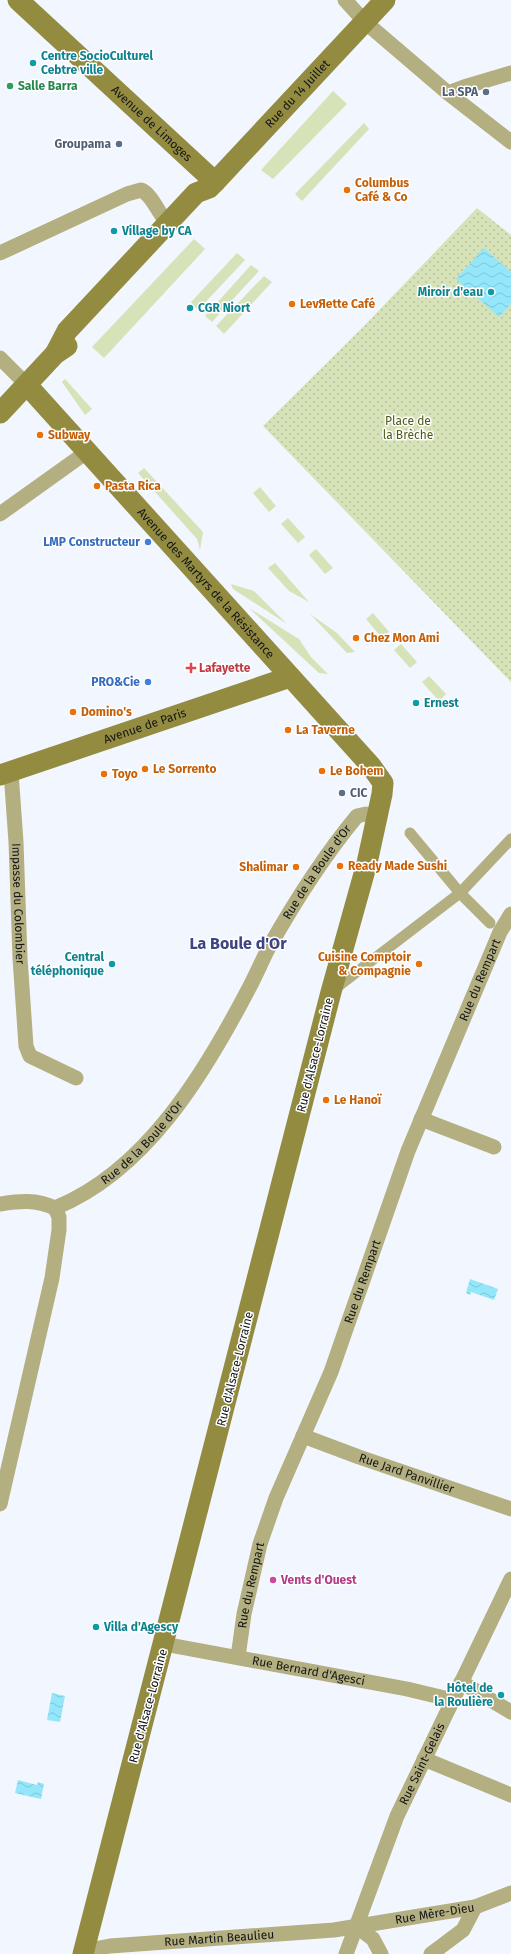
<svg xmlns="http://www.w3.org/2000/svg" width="511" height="1954" viewBox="0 0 511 1954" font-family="'Fira Sans',sans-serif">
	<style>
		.green { fill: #d6e3b8 }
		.park { fill: url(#park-dots) }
		.water { fill: url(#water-waves) }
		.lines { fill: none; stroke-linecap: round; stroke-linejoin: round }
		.pedestrian { stroke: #b3af80; stroke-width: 11 }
		.minor { stroke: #b3af80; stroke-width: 15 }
		.secondary { stroke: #938c40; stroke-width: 21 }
		.culture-dot { fill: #0f9aa8; stroke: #fff; stroke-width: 1.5 }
		.leisure-dot { fill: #2e9e5b; stroke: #fff; stroke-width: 1.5 }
		.service-dot { fill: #5c6f8a; stroke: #fff; stroke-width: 1.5 }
		.food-dot { fill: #e8710a; stroke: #fff; stroke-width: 1.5 }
		.shop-dot { fill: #3f7fe0; stroke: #fff; stroke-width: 1.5 }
		.health-dot { fill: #e0444e; stroke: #fff; stroke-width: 1.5 }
		.hotel-dot { fill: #d1479c; stroke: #fff; stroke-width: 1.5 }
		.labels { text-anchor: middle; stroke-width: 3; stroke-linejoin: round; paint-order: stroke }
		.culture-label { font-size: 12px; font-weight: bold; fill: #0d838f; stroke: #fff; text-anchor: start }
		.leisure-label { font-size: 12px; font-weight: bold; fill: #27864d; stroke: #fff; text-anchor: start }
		.service-label { font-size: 12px; font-weight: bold; fill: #4e5e75; stroke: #fff; text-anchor: end }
		.street-label { font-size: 12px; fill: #121417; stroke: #fff }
		.food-label { font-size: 12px; font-weight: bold; fill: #c56008; stroke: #fff; text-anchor: start }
		.park-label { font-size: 12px; fill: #4e5c1a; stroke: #fff }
		.shop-label { font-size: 12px; font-weight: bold; fill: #366cbe; stroke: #fff; text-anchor: end }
		.health-label { font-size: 12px; font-weight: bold; fill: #be3a42; stroke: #fff; text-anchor: start }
		.hotel-label { font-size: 12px; font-weight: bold; fill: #b23c85; stroke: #fff; text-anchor: start }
		.district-label { font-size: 16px; font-weight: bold; fill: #3c4581; stroke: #fff }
	</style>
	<defs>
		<pattern id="park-dots" width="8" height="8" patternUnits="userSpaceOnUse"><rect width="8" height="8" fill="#d6e3b8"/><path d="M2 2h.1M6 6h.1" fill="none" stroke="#b7c29d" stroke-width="1.8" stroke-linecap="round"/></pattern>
		<pattern id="water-waves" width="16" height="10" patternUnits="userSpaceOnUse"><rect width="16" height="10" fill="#94e7fa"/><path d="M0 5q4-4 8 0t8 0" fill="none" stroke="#7fc5d6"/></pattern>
	</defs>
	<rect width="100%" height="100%" fill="#f2f6fe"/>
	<g class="green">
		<polygon points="333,91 347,104 273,179 261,170"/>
		<polygon points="364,123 369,129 302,201 295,194"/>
		<polygon points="194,239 205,249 104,358 92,347"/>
		<polygon points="237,253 245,260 198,310 191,302"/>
		<polygon points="251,265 259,271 212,322 205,316"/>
		<polygon points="264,276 272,282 224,334 216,326"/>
		<polygon points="65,379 92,409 85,415 62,382"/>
		<polygon points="144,468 203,532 200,550 197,539 138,473"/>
		<polygon points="260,487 276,506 269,512 253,493"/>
		<polygon points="288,518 305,537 298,543 281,524"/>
		<polygon points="316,549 333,568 325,574 309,555"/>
		<polygon points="275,563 309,602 289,591 268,568"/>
		<polygon points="231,584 254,591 287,624 233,589"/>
		<polygon points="249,608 299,639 311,657 328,674 319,673"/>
		<polygon points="373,613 389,632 382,638 366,619"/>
		<polygon points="310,614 337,633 355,652 347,653"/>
		<polygon points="401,644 417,662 410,668 394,650"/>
		<polygon points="429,676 446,694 439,701 422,682"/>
	</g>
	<polygon class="park" points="477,208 511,235 511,682 263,426 363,327"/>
	<g class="water">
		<polygon points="484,248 511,272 511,304 499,317 456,279"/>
		<polygon points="470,1279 498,1289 494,1300 471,1292 470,1295 466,1293"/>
		<polygon points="52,1693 65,1696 60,1722 47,1720"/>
		<polygon points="18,1780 37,1785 38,1782 44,1784 41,1799 15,1793"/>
	</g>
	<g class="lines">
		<g class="pedestrian">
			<polyline points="410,833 460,893 490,923"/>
			<polyline points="332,991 460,893 511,839"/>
		</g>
		<g class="minor">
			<polyline points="345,0 365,22 448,93 511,142"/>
			<polyline points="448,93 464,87 511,73"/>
			<path d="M0,253L127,194L141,190C153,195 158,214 168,223"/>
			<polyline points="0,358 27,385"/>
			<polyline points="0,514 88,451"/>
			<path id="s1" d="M11,772L16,842L20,958L26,1046L30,1056L76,1078"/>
			<polyline points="421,1119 494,1147"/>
			<path d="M0,1204C19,1201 36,1199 55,1208"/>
			<path id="s2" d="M55,1208C146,1171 204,1074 248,990C255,977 261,963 268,949C294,903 323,857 357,816L366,814L377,818"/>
			<path id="s3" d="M303,1436L359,1457L511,1509"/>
			<polyline points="0,1504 52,1278 59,1230 59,1217 55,1208"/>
			<path id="s4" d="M164,1644L407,1689L453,1700"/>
			<path id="s5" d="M238,1657L244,1614L260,1544L276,1498L331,1372L408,1151L500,932L511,914"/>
			<polyline points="461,1682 511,1712"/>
			<polyline points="424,1759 511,1795"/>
			<polyline points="356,1926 373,1939 381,1954"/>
			<path id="s6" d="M83,1951L110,1946L334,1930L475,1907L511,1893"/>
			<path id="s7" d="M346,1954L397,1816L511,1579"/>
			<polyline points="431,1954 463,1930 475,1907"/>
		</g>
		<g class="secondary">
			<path id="s8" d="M18,0L215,182"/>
			<path id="s9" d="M55,354L67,331L196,193L209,188L215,182L385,0"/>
			<path id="s10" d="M27,385L371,766L383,783L382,794L367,863L331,992L83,1954"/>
			<polyline points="0,413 55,354 67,346"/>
			<path id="s11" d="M0,775L290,677"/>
		</g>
	</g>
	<g class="culture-dot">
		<circle cx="33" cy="63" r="4"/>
		<circle cx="114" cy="231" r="4"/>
		<circle cx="491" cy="292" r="4"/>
		<circle cx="190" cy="308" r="4"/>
		<circle cx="416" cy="703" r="4"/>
		<circle cx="112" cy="964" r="4"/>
		<circle cx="96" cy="1627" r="4"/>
		<circle cx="501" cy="1695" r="4"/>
	</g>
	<circle class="leisure-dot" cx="10" cy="86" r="4"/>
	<g class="service-dot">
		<circle cx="486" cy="92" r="4"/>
		<circle cx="119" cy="144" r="4"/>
		<circle cx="342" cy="793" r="4"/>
	</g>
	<g class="food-dot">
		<circle cx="347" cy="190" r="4"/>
		<circle cx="292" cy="304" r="4"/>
		<circle cx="40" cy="435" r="4"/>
		<circle cx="97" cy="486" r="4"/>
		<circle cx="356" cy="638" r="4"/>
		<circle cx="73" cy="712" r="4"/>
		<circle cx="288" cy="730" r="4"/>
		<circle cx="145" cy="769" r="4"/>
		<circle cx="322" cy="771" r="4"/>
		<circle cx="104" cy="774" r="4"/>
		<circle cx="340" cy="866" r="4"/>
		<circle cx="296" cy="867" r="4"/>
		<circle cx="419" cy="964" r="4"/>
		<circle cx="326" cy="1100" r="4"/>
	</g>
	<g class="shop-dot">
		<circle cx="148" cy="542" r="4"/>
		<circle cx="148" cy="682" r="4"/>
	</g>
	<path class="health-dot" d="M189 662h4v4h4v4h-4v4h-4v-4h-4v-4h4z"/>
	<circle class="hotel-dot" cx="273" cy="1580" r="4"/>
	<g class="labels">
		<g class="culture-label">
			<text x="41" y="60">Centre SocioCulturel<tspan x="41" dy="14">Cebtre ville</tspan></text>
			<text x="122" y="235">Village by CA</text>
			<text x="483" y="296" text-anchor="end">Miroir d'eau</text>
			<text x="198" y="312">CGR Niort</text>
			<text x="424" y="707">Ernest</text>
			<text x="104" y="961" text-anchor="end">Central<tspan x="104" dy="14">téléphonique</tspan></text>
			<text x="104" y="1631">Villa d'Agescy</text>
			<text x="493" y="1692" text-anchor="end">Hôtel de<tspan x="493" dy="14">la Roulière</tspan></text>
		</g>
		<g class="leisure-label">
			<text x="18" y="90">Salle Barra</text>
		</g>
		<g class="service-label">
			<text x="478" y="96">La SPA</text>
			<text x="111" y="148">Groupama</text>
			<text x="350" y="797" text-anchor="start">CIC</text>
		</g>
		<g class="street-label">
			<text dy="4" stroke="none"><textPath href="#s9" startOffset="358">Rue du 14 Juillet</textPath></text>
			<text dy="4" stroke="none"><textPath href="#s8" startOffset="182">Avenue de Limoges</textPath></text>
			<text dy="4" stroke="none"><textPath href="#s10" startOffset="267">Avenue des Martyrs de la Résistance</textPath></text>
			<text dy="4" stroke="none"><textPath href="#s11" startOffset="153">Avenue de Paris</textPath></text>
			<text dy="4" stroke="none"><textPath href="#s2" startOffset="434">Rue de la Boule d'Or</textPath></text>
			<text dy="4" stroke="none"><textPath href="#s1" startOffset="132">Impasse du Colombier</textPath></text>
			<text dy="4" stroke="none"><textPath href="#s5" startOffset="721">Rue du Rempart</textPath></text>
			<text transform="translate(315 1055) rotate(-76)" y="4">Rue d'Alsace-Lorraine</text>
			<text dy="4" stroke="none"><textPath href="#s2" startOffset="110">Rue de la Boule d'Or</textPath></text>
			<text dy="4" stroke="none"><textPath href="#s5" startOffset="397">Rue du Rempart</textPath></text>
			<text transform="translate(235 1369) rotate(-76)" y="4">Rue d'Alsace-Lorraine</text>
			<text dy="4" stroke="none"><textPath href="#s3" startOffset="110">Rue Jard Panvillier</textPath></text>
			<text dy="4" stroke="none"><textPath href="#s5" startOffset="73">Rue du Rempart</textPath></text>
			<text dy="4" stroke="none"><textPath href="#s4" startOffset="147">Rue Bernard d'Agesci</textPath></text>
			<text transform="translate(148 1706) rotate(-75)" y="4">Rue d'Alsace-Lorraine</text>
			<text dy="4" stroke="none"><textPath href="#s7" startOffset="205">Rue Saint-Gelais</textPath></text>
			<text dy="4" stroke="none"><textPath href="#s6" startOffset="354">Rue Mère-Dieu</textPath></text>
			<text dy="4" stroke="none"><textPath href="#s6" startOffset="137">Rue Martin Beaulieu</textPath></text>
		</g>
		<g class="food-label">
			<text x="355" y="187">Columbus<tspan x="355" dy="14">Café &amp; Co</tspan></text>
			<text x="300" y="308">LevЯette Café</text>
			<text x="48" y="439">Subway</text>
			<text x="105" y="490">Pasta Rica</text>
			<text x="364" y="642">Chez Mon Ami</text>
			<text x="81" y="716">Domino's</text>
			<text x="296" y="734">La Taverne</text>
			<text x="153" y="773">Le Sorrento</text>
			<text x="330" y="775">Le Bohem</text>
			<text x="112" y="778">Toyo</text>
			<text x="348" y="870">Ready Made Sushi</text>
			<text x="288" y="871" text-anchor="end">Shalimar</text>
			<text x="411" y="961" text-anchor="end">Cuisine Comptoir<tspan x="411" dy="14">&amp; Compagnie</tspan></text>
			<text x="334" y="1104">Le Hanoï</text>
		</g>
		<g class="park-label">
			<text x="408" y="425">Place de<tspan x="408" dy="14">la Brèche</tspan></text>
		</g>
		<g class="shop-label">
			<text x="140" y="546">LMP Constructeur</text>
			<text x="140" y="686">PRO&amp;Cie</text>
		</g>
		<g class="health-label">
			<text x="199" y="672">Lafayette</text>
		</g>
		<g class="hotel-label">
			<text x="281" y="1584">Vents d'Ouest</text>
		</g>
		<g class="district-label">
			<text x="238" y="949">La Boule d'Or</text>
		</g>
	</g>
</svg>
